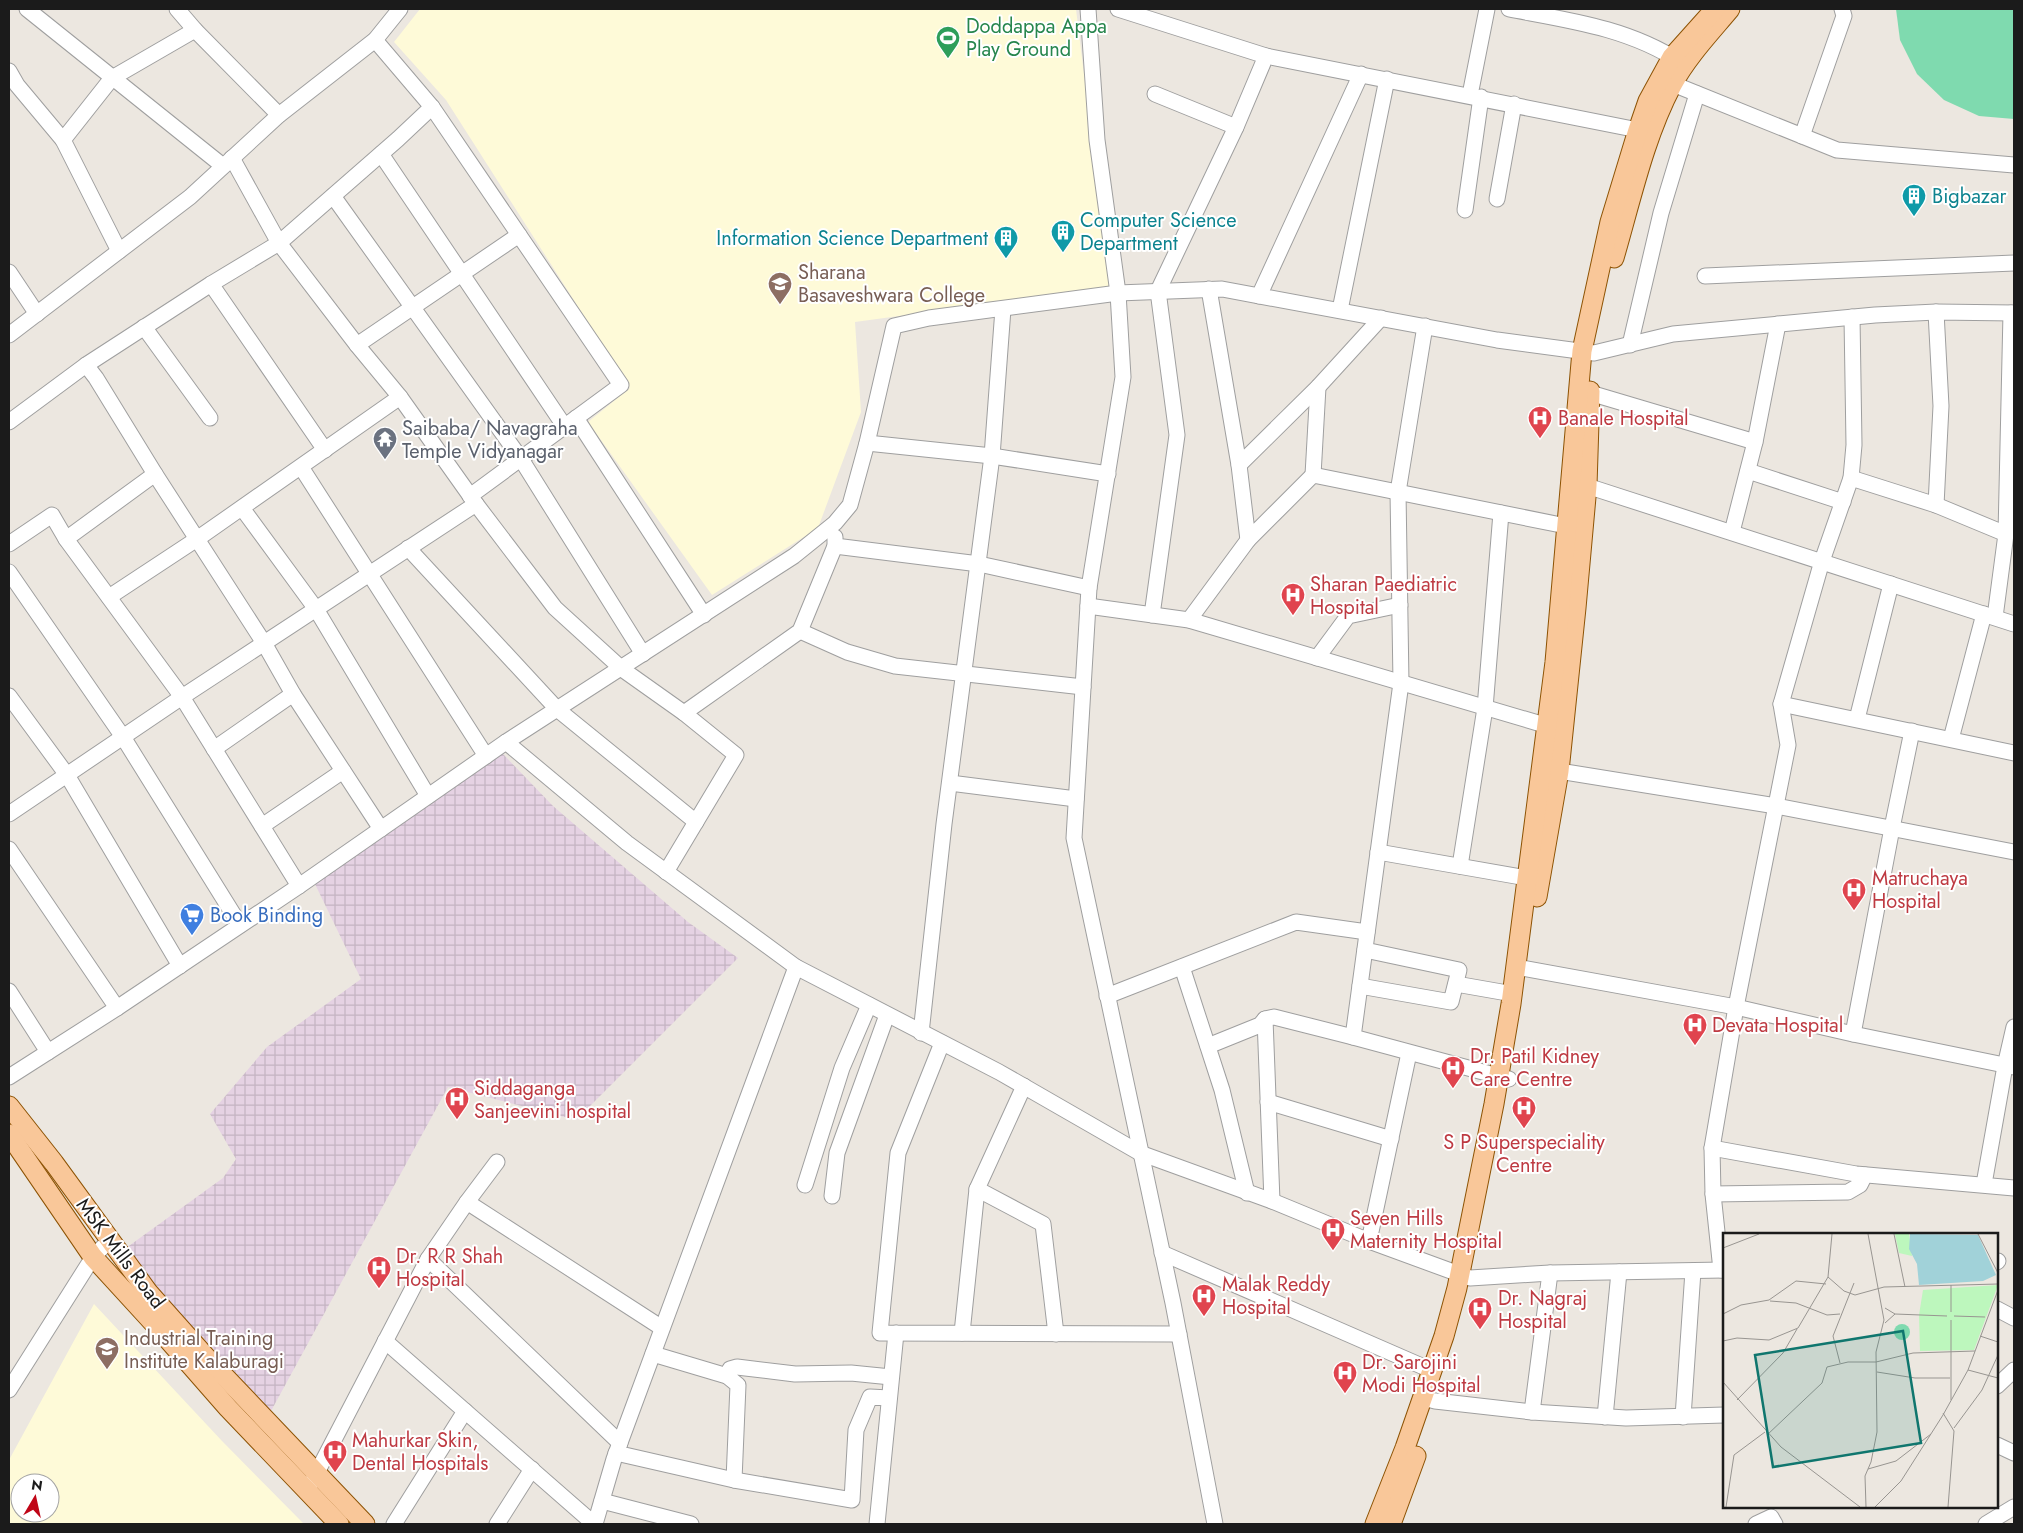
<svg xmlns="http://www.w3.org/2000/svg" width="2023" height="1533" viewBox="0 0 2023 1533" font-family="Jost,sans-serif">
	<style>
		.industrial { fill: url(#industrial-grid) }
		.education { fill: #fefad8; fill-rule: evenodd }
		.pitch { fill: #7fdaaf }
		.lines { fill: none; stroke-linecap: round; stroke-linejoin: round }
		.minor-casing { stroke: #9f9f9f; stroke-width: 17 }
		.major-casing { stroke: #8d5304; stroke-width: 21 }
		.minor { stroke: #fff; stroke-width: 15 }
		.major { stroke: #f9c799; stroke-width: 19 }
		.labels { text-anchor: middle; stroke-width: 4; stroke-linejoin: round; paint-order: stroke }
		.leisure-label { font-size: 20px; fill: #27864d; stroke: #fff; text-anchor: start }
		.culture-label { font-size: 20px; fill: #0d838f; stroke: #fff; text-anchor: start }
		.education-label { font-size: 20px; fill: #785e54; stroke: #fff; text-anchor: start }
		.health-label { font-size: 20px; fill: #be3a42; stroke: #fff; text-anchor: start }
		.worship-label { font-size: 20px; fill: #5b616d; stroke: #fff; text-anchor: start }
		.shop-label { font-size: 20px; fill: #366cbe; stroke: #fff; text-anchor: start }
		.street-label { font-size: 20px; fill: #1b1b1b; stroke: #fff }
		.inset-road { fill: none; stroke: #989591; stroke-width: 1 }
		.view { fill: #0f766e; fill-opacity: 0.15; stroke: #0f766e; stroke-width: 2.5 }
		.inset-edge { fill: none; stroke: #1b1b1b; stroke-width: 2.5 }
	</style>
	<defs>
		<pattern id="industrial-grid" width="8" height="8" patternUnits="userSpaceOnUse" patternTransform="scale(1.25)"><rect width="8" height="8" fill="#e5d2e3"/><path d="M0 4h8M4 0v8" fill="none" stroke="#c4b4c2"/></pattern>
	</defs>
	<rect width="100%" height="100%" fill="#ece7e0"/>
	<polygon class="industrial" points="502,753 553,806 688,922 738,958 576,1120 448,1087 271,1411 151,1282 126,1248 223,1178 236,1159 210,1114 267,1047 361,979 315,884"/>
	<g class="education">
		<polygon points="420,9 1076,9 1110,287 855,322 861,412 818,528 712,595 588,422 630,388 446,100 394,42"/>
		<path d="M94,1304L222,1441L304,1524H9V1460ZM20,1483H50V1513H20Z"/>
	</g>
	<polygon class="pitch" points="1896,9 2014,9 2014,119 1979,116 1944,100 1917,74 1900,40"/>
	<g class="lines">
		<defs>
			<g id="minor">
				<polyline points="27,9 223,166"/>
				<polyline points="177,9 195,30 279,115"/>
				<polyline points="1088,9 1097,140 1118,293 1123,377 1089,588 1074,838 1173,1303 1215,1524"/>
				<polyline points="1118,9 1266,56"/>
				<path d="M1509,9C1567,20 1629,28 1680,62"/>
				<polyline points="375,40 432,107 621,385 470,496"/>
				<polyline points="9,71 17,85 63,140 119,251"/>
				<polyline points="1673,84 1837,150 2014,165"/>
				<polyline points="1155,94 1236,127"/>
				<polyline points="1470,95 1487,9"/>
				<polyline points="1802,136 1844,16 1842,9"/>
				<polyline points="63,140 112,78 195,30"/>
				<polyline points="381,154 565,427"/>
				<polyline points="232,158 279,243 357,345 400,397 476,504 555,608 622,669 684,713 736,755 666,872"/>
				<polyline points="333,196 521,459 643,654"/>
				<polyline points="1497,199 1514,104"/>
				<polyline points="1465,210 1481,97"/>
				<polyline points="9,272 37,314"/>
				<polyline points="1705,276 2014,263"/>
				<polyline points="211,284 325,450"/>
				<polyline points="1209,289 1239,465 1248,540 1313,475 1566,526"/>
				<polyline points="1259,296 1361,74"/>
				<polyline points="1340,310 1387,79"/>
				<polyline points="1936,312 1941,406 1936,505"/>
				<polyline points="1425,326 1398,492 1401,683 1353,1037 1509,1079"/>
				<polyline points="144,327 210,418"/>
				<polyline points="9,335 190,197 279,115 375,40 400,9"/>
				<polyline points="357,345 519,235"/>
				<polyline points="1630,345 1661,213 1697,94"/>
				<polyline points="86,365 96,378 155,474 264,643 293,694 381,829"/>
				<polyline points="1590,393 1755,442"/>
				<polyline points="576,418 704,615"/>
				<polyline points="9,422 86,365 211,284 279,243 398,139 432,107"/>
				<polyline points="867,443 992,456 1108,474"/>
				<polyline points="1239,465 1318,387 1381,318"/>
				<polyline points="301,467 486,756"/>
				<polyline points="1748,471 1843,502"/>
				<polyline points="155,474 66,539 182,697 299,886"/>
				<polyline points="1313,475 1318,387"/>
				<polyline points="1851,478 1936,505 2006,534"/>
				<polyline points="1587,486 2014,624"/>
				<polyline points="242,508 316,609 428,796"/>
				<polyline points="1732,532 1755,442 1778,324"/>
				<polyline points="9,544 52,515 66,539"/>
				<polyline points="835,546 979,564 1089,588"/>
				<polyline points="408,548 557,709 696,822"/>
				<polyline points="9,572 123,737 240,925"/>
				<polyline points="109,597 197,539 400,397"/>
				<polyline points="1088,606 1189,620 1548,726"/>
				<polyline points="1152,615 1177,435 1158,291 1236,127 1266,56 1638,130"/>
				<polyline points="1995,617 2006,534 2011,313"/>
				<polyline points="1189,620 1248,540"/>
				<polyline points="800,631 847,652 895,666 1083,687"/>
				<polyline points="1317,658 1348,616 1400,605"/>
				<polyline points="9,696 67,775 180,966"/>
				<polyline points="1781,704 2014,753"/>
				<polyline points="684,713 800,631 835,546 835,537"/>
				<polyline points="1857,719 1891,584"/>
				<polyline points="1951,739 1984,614"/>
				<polyline points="506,742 627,843 796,967 999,1072 1140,1153 1272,1201 1369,1241 1470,1278 1550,1273 1724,1270"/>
				<polyline points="214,749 293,694"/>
				<polyline points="1559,771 1776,806 2014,852"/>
				<polyline points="950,783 1076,799"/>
				<polyline points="9,814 182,697 476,504"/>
				<polyline points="262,826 343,771"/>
				<polyline points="9,849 117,1008"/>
				<polyline points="1378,852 1527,878"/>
				<polyline points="1460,866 1485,708 1501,513"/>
				<polyline points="1182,967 1222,1090 1247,1193"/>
				<polyline points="1516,967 1736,1007 1853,1034 2014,1067"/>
				<polyline points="1456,984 1513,994"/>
				<polyline points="1360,986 1451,1002 1459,970 1365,950"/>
				<polyline points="9,991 48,1052"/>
				<polyline points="1107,996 1296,922 1367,932"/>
				<polyline points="921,1033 944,824 992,456 1003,309"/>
				<polyline points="1853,1034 1892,828 1912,731"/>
				<polyline points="942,1043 898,1153 880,1333 1179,1334"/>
				<polyline points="1208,1046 1260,1025 1265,1019"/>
				<polyline points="9,1077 117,1008 299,886 506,742 794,556 835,523 850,505 867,443 894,326 929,318 1118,293 1222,289 1497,340 1594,353 1673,334 1875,315 1936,312 2014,313"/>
				<polyline points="1268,1102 1391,1139"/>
				<polyline points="1712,1148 1856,1174 2014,1188"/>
				<polyline points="1984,1184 2005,1066 2014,1027"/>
				<polyline points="805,1185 842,1068 869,1005"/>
				<polyline points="977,1189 1043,1224 1056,1334"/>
				<polyline points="1713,1194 1848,1192 1860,1185 1865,1175"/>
				<polyline points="832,1196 837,1153 887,1015"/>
				<polyline points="1272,1201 1265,1019 1274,1017 1353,1037"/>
				<polyline points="467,1202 662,1328"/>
				<polyline points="1369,1241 1409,1053"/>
				<polyline points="1162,1253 1433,1371"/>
				<polyline points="428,1259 620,1443"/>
				<polyline points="1997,1262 1998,1261"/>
				<polyline points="1721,1270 1713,1194 1712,1148 1736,1007 1788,745 1781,704 1822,561 1851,478 1854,445 1852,317"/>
				<polyline points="1997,1309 2014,1318"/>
				<polyline points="962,1333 977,1189 1024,1086"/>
				<polyline points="385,1341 594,1524"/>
				<polyline points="653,1354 727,1376 738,1385 734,1480"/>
				<polyline points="727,1376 730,1369 737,1367 795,1374 851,1373 891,1377"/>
				<polyline points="1997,1386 2014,1370"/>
				<polyline points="9,1390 93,1257 110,1240"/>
				<polyline points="1423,1398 1435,1401 1532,1412 1626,1418 1724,1415"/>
				<polyline points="1532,1412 1550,1273"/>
				<polyline points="1605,1417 1619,1272"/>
				<polyline points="1683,1417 1693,1271"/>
				<polyline points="1997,1445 2014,1453"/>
				<polyline points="616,1453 734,1480 852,1500 856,1430 870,1397 889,1398"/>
				<polyline points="312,1482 428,1259 467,1202 497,1162"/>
				<polyline points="602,1501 691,1524"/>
				<polyline points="394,1524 465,1411"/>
				<polyline points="497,1524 532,1469"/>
				<polyline points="595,1524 614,1459 796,967"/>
				<polyline points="877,1524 896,1333"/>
				<polyline points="1756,1524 1771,1517 1775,1524"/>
				<polyline points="1986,1524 2014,1507"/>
			</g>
			<g id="major">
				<path d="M1614,258C1631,200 1644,138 1672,85C1687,57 1710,33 1730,9"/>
				<polyline points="1537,897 1559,771 1576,608 1587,486 1590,391"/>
				<polyline points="9,1106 54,1163 148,1292 205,1356 365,1524"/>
				<polyline points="9,1134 93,1257 158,1328 228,1408 339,1524"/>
				<polyline points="1375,1524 1405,1448 1444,1336 1457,1288 1494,1104 1511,1004 1555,662 1582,351 1610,222 1638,130 1648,101 1672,57 1715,9"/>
				<polyline points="1391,1524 1416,1456"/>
			</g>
		</defs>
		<use href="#minor" class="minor-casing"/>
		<use href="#major" class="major-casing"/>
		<use href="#minor" class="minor"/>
		<use href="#major" class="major"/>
	</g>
	<defs>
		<symbol id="stadium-pin" viewBox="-11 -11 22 30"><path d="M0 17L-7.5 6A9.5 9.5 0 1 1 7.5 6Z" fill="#2e9e5b" stroke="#fff"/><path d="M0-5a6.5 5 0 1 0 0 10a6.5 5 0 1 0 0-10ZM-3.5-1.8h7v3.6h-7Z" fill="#fff"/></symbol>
		<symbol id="building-pin" viewBox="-11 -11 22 30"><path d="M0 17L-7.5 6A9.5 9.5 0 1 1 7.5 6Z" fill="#0f9aa8" stroke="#fff"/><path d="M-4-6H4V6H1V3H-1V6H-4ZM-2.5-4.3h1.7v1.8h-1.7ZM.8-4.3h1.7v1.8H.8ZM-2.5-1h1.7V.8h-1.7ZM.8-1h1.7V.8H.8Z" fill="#fff"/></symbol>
		<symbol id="university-pin" viewBox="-11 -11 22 30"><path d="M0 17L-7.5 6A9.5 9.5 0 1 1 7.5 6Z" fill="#8d6e63" stroke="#fff"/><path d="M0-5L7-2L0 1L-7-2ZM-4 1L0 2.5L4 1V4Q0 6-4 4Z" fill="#fff"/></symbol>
		<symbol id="hospital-pin" viewBox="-11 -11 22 30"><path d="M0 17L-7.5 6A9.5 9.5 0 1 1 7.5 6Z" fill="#e0444e" stroke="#fff"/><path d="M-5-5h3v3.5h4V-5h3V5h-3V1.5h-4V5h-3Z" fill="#fff"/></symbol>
		<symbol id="temple-pin" viewBox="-11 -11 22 30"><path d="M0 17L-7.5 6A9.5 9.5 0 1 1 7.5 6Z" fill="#6b7280" stroke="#fff"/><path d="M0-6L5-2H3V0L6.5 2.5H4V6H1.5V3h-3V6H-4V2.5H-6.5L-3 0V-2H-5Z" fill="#fff"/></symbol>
		<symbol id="supermarket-pin" viewBox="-11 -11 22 30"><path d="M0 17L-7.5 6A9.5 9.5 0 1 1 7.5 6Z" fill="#3f7fe0" stroke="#fff"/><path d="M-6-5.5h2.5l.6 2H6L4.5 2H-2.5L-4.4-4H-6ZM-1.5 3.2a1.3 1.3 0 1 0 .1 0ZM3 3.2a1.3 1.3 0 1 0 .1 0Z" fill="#fff"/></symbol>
		<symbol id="school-pin" viewBox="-11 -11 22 30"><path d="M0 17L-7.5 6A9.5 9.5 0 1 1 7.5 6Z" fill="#8d6e63" stroke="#fff"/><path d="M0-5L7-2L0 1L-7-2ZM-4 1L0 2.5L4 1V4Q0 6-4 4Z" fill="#fff"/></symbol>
	</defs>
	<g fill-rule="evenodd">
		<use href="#stadium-pin" x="934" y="24" width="28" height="38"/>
		<use href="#building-pin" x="1900" y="182" width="28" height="38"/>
		<use href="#building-pin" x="1049" y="218" width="28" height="38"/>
		<use href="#building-pin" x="992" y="224" width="28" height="38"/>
		<use href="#university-pin" x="766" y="270" width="28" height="38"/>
		<use href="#hospital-pin" x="1526" y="404" width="28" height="38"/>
		<use href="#temple-pin" x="371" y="425" width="28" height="38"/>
		<use href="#hospital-pin" x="1279" y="581" width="28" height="38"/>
		<use href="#hospital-pin" x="1840" y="876" width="28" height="38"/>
		<use href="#supermarket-pin" x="178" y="901" width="28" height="38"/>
		<use href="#hospital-pin" x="1681" y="1011" width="28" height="38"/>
		<use href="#hospital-pin" x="1439" y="1054" width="28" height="38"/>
		<use href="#hospital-pin" x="443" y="1085" width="28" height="38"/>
		<use href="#hospital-pin" x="1510" y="1094" width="28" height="38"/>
		<use href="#hospital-pin" x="1319" y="1216" width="28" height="38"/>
		<use href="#hospital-pin" x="365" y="1254" width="28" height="38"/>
		<use href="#hospital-pin" x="1190" y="1282" width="28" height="38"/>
		<use href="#hospital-pin" x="1466" y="1295" width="28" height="38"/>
		<use href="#school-pin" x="93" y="1335" width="28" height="38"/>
		<use href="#hospital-pin" x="1331" y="1359" width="28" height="38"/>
		<use href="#hospital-pin" x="321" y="1438" width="28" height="38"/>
	</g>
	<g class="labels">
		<g class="leisure-label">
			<text x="966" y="33">Doddappa Appa<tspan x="966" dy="23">Play Ground</tspan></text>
		</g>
		<g class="culture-label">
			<text x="1932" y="203">Bigbazar</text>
			<text x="1080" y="227">Computer Science<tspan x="1080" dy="23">Department</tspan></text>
			<text x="988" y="245" text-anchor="end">Information Science Department</text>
		</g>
		<g class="education-label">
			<text x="798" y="279">Sharana<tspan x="798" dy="23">Basaveshwara College</tspan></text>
			<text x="124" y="1345">Industrial Training<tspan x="124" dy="23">Institute Kalaburagi</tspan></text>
		</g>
		<g class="health-label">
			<text x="1558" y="425">Banale Hospital</text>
			<text x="1310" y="591">Sharan Paediatric<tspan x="1310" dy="23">Hospital</tspan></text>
			<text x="1872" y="885">Matruchaya<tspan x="1872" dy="23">Hospital</tspan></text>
			<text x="1712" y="1032">Devata Hospital</text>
			<text x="1470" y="1063">Dr. Patil Kidney<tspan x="1470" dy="23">Care Centre</tspan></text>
			<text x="474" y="1095">Siddaganga<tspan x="474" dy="23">Sanjeevini hospital</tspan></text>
			<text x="1524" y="1149" text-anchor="middle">S P Superspeciality<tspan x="1524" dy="23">Centre</tspan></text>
			<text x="1350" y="1225">Seven Hills<tspan x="1350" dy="23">Maternity Hospital</tspan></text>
			<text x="396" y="1263">Dr. R R Shah<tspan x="396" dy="23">Hospital</tspan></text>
			<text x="1222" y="1291">Malak Reddy<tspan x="1222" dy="23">Hospital</tspan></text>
			<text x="1498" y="1305">Dr. Nagraj<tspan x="1498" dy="23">Hospital</tspan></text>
			<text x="1362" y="1369">Dr. Sarojini<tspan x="1362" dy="23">Modi Hospital</tspan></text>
			<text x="352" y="1447">Mahurkar Skin,<tspan x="352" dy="23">Dental Hospitals</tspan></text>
		</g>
		<g class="worship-label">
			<text x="402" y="435">Saibaba/ Navagraha<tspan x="402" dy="23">Temple Vidyanagar</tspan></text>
		</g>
		<g class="shop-label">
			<text x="210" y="922">Book Binding</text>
		</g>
		<g class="street-label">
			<text transform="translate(121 1253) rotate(53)" y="7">MSK Mills Road</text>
		</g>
	</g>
	<g transform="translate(1723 1233)">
		<rect width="275" height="275" fill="#ece7e0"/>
		<path d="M172,1H186L189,23L176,20ZM275,52L251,117L197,118L196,82L200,57Z" fill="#bdf7bd"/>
		<path d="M171 99a8 8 0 1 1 16 0a8 8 0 1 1-16 0Z" fill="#7fdaaf"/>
		<path d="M187,1L255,2L273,42L260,48L196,52L194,31L186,16Z" fill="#a1d2d9"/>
		<path class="inset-road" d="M171,1L182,54M255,1L275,40M0,15L36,1M105,44L109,1M47,68L73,70L104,82L117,81M228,79V52M0,81L18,72L46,67L73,48L103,51M172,81L224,83M231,83L262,84M228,87V167M162,90L172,81L162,75M257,103L275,109M0,108L14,105L46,107L75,95L105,44L121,58L132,62L161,54L275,51M117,130L110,103L131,50M245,137L275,145M154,139L192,145H227M0,149L58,214L137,274M14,167L60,120L74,96M220,180L231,198L225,274M231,195L259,157L275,122M44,202L99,150L104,134L125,129H153L190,120L252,118M145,236L173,228L208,201M3,274L11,222L42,199M143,274L142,243L148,229L154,199L153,119L161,87L145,1M152,274L178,248L220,182L245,137L275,57"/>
		<path class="view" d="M180,98L198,210L50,234L32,122Z"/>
		<rect width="275" height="275" class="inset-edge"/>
	</g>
	<rect width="2023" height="1533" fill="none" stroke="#1b1b1b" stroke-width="20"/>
	<g transform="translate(35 1498) rotate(9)"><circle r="24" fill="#ffffff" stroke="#a4a4a4"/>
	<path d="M0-4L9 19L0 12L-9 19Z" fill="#c00617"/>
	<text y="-8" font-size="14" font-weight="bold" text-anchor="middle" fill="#1b1b1b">N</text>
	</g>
</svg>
